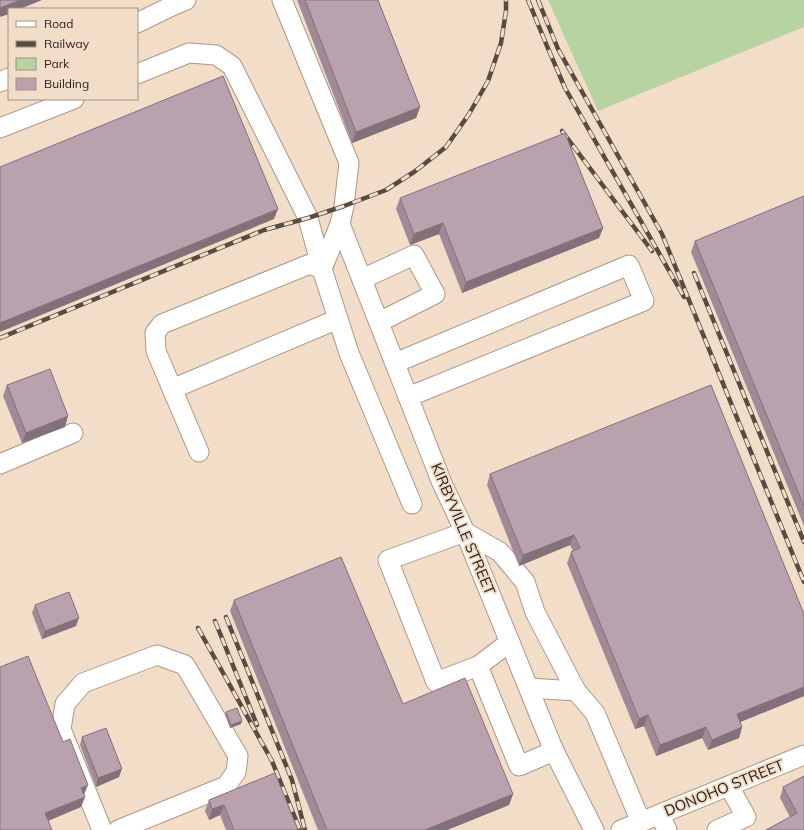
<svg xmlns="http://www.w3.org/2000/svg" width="804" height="830" viewBox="0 0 804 830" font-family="Mulish,sans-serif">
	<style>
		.green { fill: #b7d3a2 }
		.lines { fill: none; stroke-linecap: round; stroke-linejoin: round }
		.minor-casing { stroke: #ab9886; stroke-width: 21 }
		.minor { stroke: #fff; stroke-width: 19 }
		.rail-casing { stroke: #574c42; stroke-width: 4.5 }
		.rail { stroke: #f2ddc9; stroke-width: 3; stroke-dasharray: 9; stroke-linecap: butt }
		.wall { fill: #a08a96 }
		.shaded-wall { fill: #82717a }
		.building { fill: #baa1ae; stroke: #82717a }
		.labels { text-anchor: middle; stroke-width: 4; stroke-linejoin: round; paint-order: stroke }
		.street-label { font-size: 15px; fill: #2a221b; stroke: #f2ddc9 }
	</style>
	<rect width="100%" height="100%" fill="#f2ddc9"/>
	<polygon class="green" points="548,0 804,0 804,27 598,111"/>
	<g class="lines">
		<defs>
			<g id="minor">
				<polyline points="282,0 349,163 344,206 340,224 322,269 349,353 412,504"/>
				<polyline points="137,23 172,6 186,0"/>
				<polyline points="137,74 189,53 216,55 232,66 308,218 322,269"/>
				<polyline points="0,82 9,78"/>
				<polyline points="0,128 74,99"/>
				<polyline points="340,224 442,483 465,532 554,751 594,830"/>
				<polyline points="362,279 414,255 435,294 379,322"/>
				<polyline points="395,363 629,265 644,301 408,397"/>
				<polyline points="172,389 338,319"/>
				<polyline points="199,452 156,351 155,333 162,324 310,264 322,269"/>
				<polyline points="0,464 73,433"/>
				<polyline points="510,642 478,666 436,682 388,560 465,532 500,552 525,582 535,612 576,691"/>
				<polyline points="478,666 519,766 554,751"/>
				<polyline points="529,688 576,691 595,713 641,822"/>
				<polyline points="660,815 667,830"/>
				<polyline points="102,830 61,729 65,704 83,683 157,655 185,665 238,756 236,772 226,786 118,830"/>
				<polyline points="621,830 804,755"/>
				<polyline points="717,830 746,817 729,786"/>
			</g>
		</defs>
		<use href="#minor" class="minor-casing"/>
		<use href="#minor" class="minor"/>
		<defs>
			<g id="rail">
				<polyline points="528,0 547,46 565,88 684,297"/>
				<polyline points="538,0 558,49 662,234 804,582"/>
				<polyline points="562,131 652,251"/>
				<polyline points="694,273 804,542"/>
				<polyline points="0,338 264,230 308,218 344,206 386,190 414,172 446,147 469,114 488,81 501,43 506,11 506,0"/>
				<polyline points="226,617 292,780 305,830"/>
				<polyline points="215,621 257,725"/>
				<polyline points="198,628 272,761 300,830"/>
			</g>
		</defs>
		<use href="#rail" class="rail-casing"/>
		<use href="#rail" class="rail"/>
	</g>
	<g class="wall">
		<polygon points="297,0 378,0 420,107 416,118 352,143"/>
		<polygon points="804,196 804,526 691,252 695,241"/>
		<polygon points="400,198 603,228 599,238 462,293 439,234 410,245 396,209"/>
		<polygon points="7,385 65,427 22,443 3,396"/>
		<polygon points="490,474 804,696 740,722 742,727 739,738 708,750 702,738 656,756 644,726 635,729 567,563 571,552 573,551 570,545 519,566 487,485"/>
		<polygon points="234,600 403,704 513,794 509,805 447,830 318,830 230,611"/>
		<polygon points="35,605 76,626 42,639 32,613"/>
		<polygon points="226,712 241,724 230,728 225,715"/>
		<polygon points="82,737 119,777 96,787 80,745"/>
		<polygon points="275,773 298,830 226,830 220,815 209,820 205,811 209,800"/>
		<polygon points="804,776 804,830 790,817 780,798 783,787"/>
	</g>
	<g class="shaded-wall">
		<polygon points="20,0 42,0 20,9 9,9 9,14 0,17 0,8"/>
		<polygon points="420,107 416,118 352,143 356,132"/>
		<polygon points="278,209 274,219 0,332 0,323"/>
		<polygon points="443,223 439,234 410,245 414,234"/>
		<polygon points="603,228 599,238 462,293 466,282"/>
		<polygon points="68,416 65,427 22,443 26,433"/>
		<polygon points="574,535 570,545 519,566 523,555"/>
		<polygon points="79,618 76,626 42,639 45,631"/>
		<polygon points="804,687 804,696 733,725 737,714"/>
		<polygon points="648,715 644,726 635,729 639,719"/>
		<polygon points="242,721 241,724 230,728 231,725"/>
		<polygon points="706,727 702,738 656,756 660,745"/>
		<polygon points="742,727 739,738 708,750 712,740"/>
		<polygon points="122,769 119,777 96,787 98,778"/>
		<polygon points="88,785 84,795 81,788"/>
		<polygon points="513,794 509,805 447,830 425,830"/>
		<polygon points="85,797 81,807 41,824 45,813"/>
		<polygon points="224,805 220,815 209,820 212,809"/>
	</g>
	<g class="building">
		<polygon points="0,0 20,0 0,8"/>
		<polygon points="305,0 378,0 420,107 356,132"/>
		<polygon points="223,76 278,209 0,323 0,167"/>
		<polygon points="565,133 603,228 466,282 443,223 414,234 400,198"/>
		<polygon points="804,196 804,506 695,241"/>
		<polygon points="50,369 68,416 26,433 7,385"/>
		<polygon points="711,385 804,614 804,687 737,714 742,727 712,740 706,727 660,745 648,715 639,719 571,552 580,548 574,535 523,555 490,474"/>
		<polygon points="341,557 403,704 465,678 513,794 425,830 327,830 234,600"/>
		<polygon points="69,592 79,618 45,631 35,605"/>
		<polygon points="28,656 63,742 70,739 88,785 81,788 85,797 45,813 52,830 0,830 0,667"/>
		<polygon points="237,708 242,721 231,725 226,712"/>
		<polygon points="106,728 122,769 98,778 82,737"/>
		<polygon points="275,773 298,830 234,830 224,805 212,809 209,800"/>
		<polygon points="804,776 804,830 766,830 797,813 783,787"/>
	</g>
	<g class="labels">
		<g class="street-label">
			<text transform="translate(463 529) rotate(67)" y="5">KIRBYVILLE STREET</text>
			<text transform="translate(724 788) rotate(-22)" y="5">DONOHO STREET</text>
		</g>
	</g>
	<rect x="8" y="8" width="130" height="92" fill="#f2ddc9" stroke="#a29283"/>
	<rect x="16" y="21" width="20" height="6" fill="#ffffff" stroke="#a29283"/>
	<text x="44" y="28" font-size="12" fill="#2a221b">Road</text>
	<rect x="16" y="41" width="20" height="6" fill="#574c42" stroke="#a29283"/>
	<text x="44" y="48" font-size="12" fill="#2a221b">Railway</text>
	<rect x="16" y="58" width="20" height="12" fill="#b7d3a2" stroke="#a29283"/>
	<text x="44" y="68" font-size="12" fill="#2a221b">Park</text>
	<rect x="16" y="78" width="20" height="12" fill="#baa1ae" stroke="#a29283"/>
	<text x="44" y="88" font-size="12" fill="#2a221b">Building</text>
</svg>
